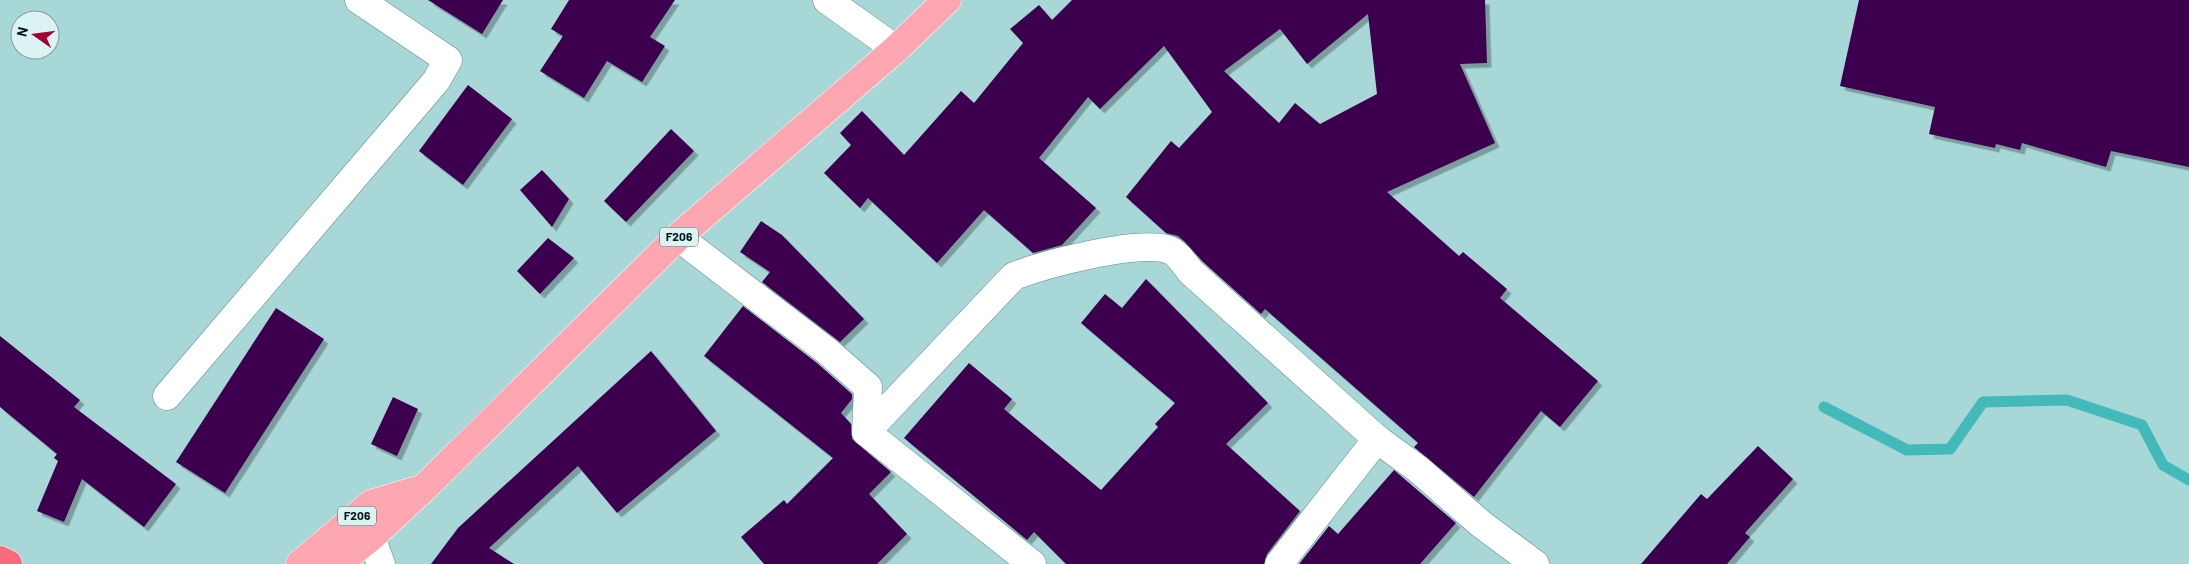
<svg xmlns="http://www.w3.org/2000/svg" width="2189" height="564" viewBox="0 0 2189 564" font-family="Barlow,sans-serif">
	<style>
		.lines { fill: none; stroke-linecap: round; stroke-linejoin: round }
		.stream { stroke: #43bab9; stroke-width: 11 }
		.building { fill: #3c0150; fill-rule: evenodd; filter: url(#shadow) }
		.minor-casing { stroke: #5d8b8b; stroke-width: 29 }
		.major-casing { stroke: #fff; stroke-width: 29 }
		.highway-casing { stroke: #fff; stroke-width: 29 }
		.minor { stroke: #fff; stroke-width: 28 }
		.major { stroke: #fca6b1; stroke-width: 28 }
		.highway { stroke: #fa6a7d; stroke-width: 28 }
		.labels { text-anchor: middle; stroke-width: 5; stroke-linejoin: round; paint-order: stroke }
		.shield { fill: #dbf3f2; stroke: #465a59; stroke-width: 1 }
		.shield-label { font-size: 12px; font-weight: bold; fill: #061918 }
	</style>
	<defs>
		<filter id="shadow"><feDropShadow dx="4.5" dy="4.5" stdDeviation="0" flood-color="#0004"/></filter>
	</defs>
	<rect width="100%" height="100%" fill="#a7d8d7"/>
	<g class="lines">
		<polyline class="stream" points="1824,407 1907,450 1950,449 1983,402 2067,400 2142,425 2163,465 2189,480"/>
	</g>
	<g class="building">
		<polygon points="428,0 503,0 482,34"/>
		<polygon points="569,0 675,0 650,37 665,46 642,82 607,61 584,98 540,71 563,36 551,29"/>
		<path d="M1072,0H1485L1487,63L1460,64L1495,143L1387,192L1459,256L1463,252L1507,289L1500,298L1598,381L1560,427L1541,411L1474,497L1414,447L1418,443L1416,441L1265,309L1261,314L1202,261L1185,242L1178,236L1166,233L1126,197L1171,141L1179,148L1212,112L1164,46L1100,109L1088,97L1039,158L1096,208L1062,245L1033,253L984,210L937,263L868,198L860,208L824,173L851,145L840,133L862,111L904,155L961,91L974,103L1023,43L1010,29L1039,5L1052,20ZM1368,14L1377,94L1320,124L1295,103L1279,123L1224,71L1280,29L1307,64Z"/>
		<polygon points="1859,0 2189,0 2189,167 2111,151 2106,167 2022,143 2020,150 1996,144 1995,148 1929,134 1935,107 1840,86"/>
		<polygon points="468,85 512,119 463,185 419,151"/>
		<polygon points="671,129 694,151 626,222 604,201"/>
		<polygon points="542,170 569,199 552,227 520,190"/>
		<polygon points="761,221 782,235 864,319 840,342 762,282 770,272 740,252"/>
		<polygon points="548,238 574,258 540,294 517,271"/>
		<polygon points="1146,279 1268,403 1226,444 1300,511 1267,554 1264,564 1066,564 1034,532 1027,540 904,438 969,363 1012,399 1004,409 1101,490 1158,427 1155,424 1175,403 1081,323 1105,294 1122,308"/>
		<polygon points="743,306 817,363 852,394 852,399 841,413 851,424 852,439 891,472 869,494 907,534 877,564 764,564 741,537 784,500 787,504 833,458 704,356"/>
		<polygon points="276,308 324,339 225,493 176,462"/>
		<polygon points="0,336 80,400 74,407 176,484 144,527 82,479 64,522 37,511 58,461 54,458 57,454 0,407"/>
		<polygon points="651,351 716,431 617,513 578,466 489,548 514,564 431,564 458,528"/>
		<polygon points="393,397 418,409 397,456 371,444"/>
		<polygon points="1758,446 1793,479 1745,533 1750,537 1727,564 1641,564 1701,494 1707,499"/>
		<polygon points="1394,470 1456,523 1420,564 1299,564 1329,526 1338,534"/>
	</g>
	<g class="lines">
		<defs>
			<g id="minor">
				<polyline points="827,0 896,49"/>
				<polyline points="678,237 827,351 868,387 866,432 1032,564"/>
				<polyline points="167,396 436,81 448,60 359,0"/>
				<path d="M866,432L1014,276C1046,264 1138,239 1170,250C1177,253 1186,266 1191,272L1377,439"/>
				<polyline points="371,515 371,537 381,564"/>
				<polyline points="1279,564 1377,439 1418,469 1481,524 1535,564"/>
			</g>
			<g id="major">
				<polyline points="300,564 371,504 418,490"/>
				<polyline points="337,564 371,537 424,488 678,237 896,49 947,0"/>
			</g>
			<polyline id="highway" points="0,560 8,564"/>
		</defs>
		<use href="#minor" class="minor-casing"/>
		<use href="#major" class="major-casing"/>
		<use href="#highway" class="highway-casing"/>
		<use href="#minor" class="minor"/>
		<use href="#major" class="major"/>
		<use href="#highway" class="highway"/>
	</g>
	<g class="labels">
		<g class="shield">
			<rect x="660" y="227.5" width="38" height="19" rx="4"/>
			<rect x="338" y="506.5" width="38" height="19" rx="4"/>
		</g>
		<g class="shield-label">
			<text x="679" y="241">F206</text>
			<text x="357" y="520">F206</text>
		</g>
	</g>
	<g transform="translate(35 35) rotate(284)"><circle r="24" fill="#dbf3f2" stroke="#869c9b"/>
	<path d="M0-4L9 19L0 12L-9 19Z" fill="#a10134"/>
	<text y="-8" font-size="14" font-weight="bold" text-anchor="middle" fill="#061918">N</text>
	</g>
</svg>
